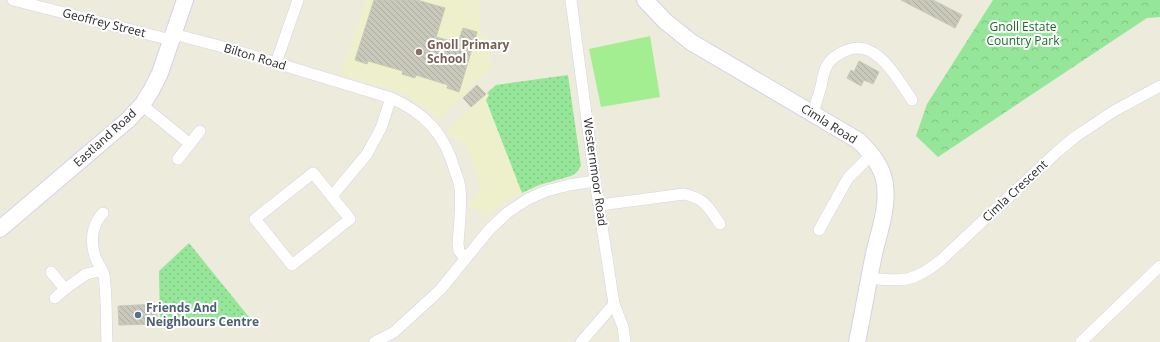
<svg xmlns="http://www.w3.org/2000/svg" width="1160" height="342" viewBox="0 0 1160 342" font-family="'Open Sans',sans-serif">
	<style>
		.education { fill: #edf0ca }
		.grass { fill: url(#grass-dots) }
		.forest { fill: url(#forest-crowns) }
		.pitch { fill: #a2ee91 }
		.building { fill: url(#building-back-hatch); stroke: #c8c9b5 }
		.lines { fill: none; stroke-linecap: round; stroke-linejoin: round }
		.minor-casing { stroke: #d5d1e4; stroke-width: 12 }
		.secondary-casing { stroke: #d5d1e4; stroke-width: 18 }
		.minor { stroke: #fff; stroke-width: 11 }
		.secondary { stroke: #fff; stroke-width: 16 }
		.education-dot { fill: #8d6e63; stroke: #fff; stroke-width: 1.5 }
		.service-dot { fill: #5c6f8a; stroke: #fff; stroke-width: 1.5 }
		.labels { text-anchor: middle; stroke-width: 4; stroke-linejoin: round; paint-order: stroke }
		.street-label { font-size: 12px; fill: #2a2a2a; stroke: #fff }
		.park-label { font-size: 12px; fill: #176b26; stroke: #fff }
		.education-label { font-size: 12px; font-weight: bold; fill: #785e54; stroke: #fff; text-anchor: start }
		.service-label { font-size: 12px; font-weight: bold; fill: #4e5e75; stroke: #fff; text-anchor: start }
	</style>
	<defs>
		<pattern id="grass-dots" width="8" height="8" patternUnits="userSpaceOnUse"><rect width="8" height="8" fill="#95e699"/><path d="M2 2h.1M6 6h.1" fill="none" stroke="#81c584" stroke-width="1.8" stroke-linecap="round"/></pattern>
		<pattern id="forest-crowns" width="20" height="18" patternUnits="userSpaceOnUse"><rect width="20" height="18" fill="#95e699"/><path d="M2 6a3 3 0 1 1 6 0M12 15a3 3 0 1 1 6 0" fill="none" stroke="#81c584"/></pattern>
		<pattern id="building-back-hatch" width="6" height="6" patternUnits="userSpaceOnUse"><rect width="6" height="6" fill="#c8c8bb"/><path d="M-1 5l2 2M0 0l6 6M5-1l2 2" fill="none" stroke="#acaca1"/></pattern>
	</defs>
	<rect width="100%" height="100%" fill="#edecdc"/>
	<g class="education">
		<polygon points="367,0 482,0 479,8 480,34 483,36 487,36 491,69 467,89 469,92 462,98 461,98 438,119 427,108 405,93 340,74"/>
		<polygon points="568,75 581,166 576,173 571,176 539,185 518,195 502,204 487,217 469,205 474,200 478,194 480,187 478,178 469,149 466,143 462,140 449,135 447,131 496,85"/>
	</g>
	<g class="grass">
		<polygon points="568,75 581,166 576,173 571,176 539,185 522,193 486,100 489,95 487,93 496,85"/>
		<polygon points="189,243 253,322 160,325 159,271"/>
	</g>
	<polygon class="forest" points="993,0 1160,0 1160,17 1147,18 938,157 916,136 927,104"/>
	<polygon class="pitch" points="650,36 660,97 601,107 589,49"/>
	<g class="building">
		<polygon points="374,0 417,0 445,8 436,37 458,43 463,28 477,32 459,92 447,88 448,85 416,75 415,78 402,74 403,71 368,61 367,64 355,60"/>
		<polygon points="901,0 933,0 962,15 955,28"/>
		<polygon points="859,61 879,72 873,84 864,80 861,86 847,78 851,70 854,72"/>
		<polygon points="477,85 486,94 471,107 463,98"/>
		<polygon points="157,304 157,324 119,325 118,306"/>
	</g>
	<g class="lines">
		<defs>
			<g id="minor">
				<polyline points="13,0 171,40"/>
				<polyline points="571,0 595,181 614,304 623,327 625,342"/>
				<path d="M173,34L227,48L391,98C425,113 445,134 455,171C457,176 460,183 460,189C462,207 459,226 458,244L459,251L465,258"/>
				<polyline points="276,63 298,0"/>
				<polyline points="142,105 190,144"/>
				<path d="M813,113C816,104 818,96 821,87C823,78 823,71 828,64C832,58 838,54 845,51C876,36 898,80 912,100"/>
				<polyline points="178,159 200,131"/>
				<polygon points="313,173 350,219 292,265 255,219"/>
				<polyline points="332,196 367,154 381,128 391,98"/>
				<path d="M600,205L684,194C706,199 708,207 720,224"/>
				<path d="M103,213C91,225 90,244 96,259C99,265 103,270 104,276C107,297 106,321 107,342"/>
				<polyline points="819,230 848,178 872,154"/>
				<polyline points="51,272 65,289"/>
				<path d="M869,278C902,282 915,282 941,260L1057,152L1075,137L1114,111L1160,86"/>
				<polyline points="55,298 65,289 86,274 99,271 104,275"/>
				<polyline points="375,342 394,332 440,290 489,230 507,213 528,199 546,191 569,185 595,181"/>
				<polyline points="581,342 614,304"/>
				<polyline points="1081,342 1160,266"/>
			</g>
			<g id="secondary">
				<path d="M645,0L665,21L691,42L859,141C871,153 883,167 885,185C888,208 879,232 874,254C868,283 863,313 857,342"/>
				<polyline points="0,229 128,120 142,105 151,91 160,73 185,0"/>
			</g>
		</defs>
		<use href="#minor" class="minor-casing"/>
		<use href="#secondary" class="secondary-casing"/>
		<use href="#minor" class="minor"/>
		<use href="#secondary" class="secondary"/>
	</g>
	<circle class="education-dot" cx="419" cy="52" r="4"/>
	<circle class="service-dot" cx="138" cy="315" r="4"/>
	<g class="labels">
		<g class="street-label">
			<text transform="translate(104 23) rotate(14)" y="4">Geoffrey Street</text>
			<text transform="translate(255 57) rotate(17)" y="4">Bilton Road</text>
			<text transform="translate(829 124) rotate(32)" y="4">Cimla Road</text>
			<text transform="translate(105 138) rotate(-42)" y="4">Eastland Road</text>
			<text transform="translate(595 172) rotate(82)" y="4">Westernmoor Road</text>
			<text transform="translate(1015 191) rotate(-43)" y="4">Cimla Crescent</text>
		</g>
		<g class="park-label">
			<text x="1023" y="31">Gnoll Estate<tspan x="1023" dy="14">Country Park</tspan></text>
		</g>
		<g class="education-label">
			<text x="427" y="49">Gnoll Primary<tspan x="427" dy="14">School</tspan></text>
		</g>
		<g class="service-label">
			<text x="146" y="312">Friends And<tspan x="146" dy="14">Neighbours Centre</tspan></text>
		</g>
	</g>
</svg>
